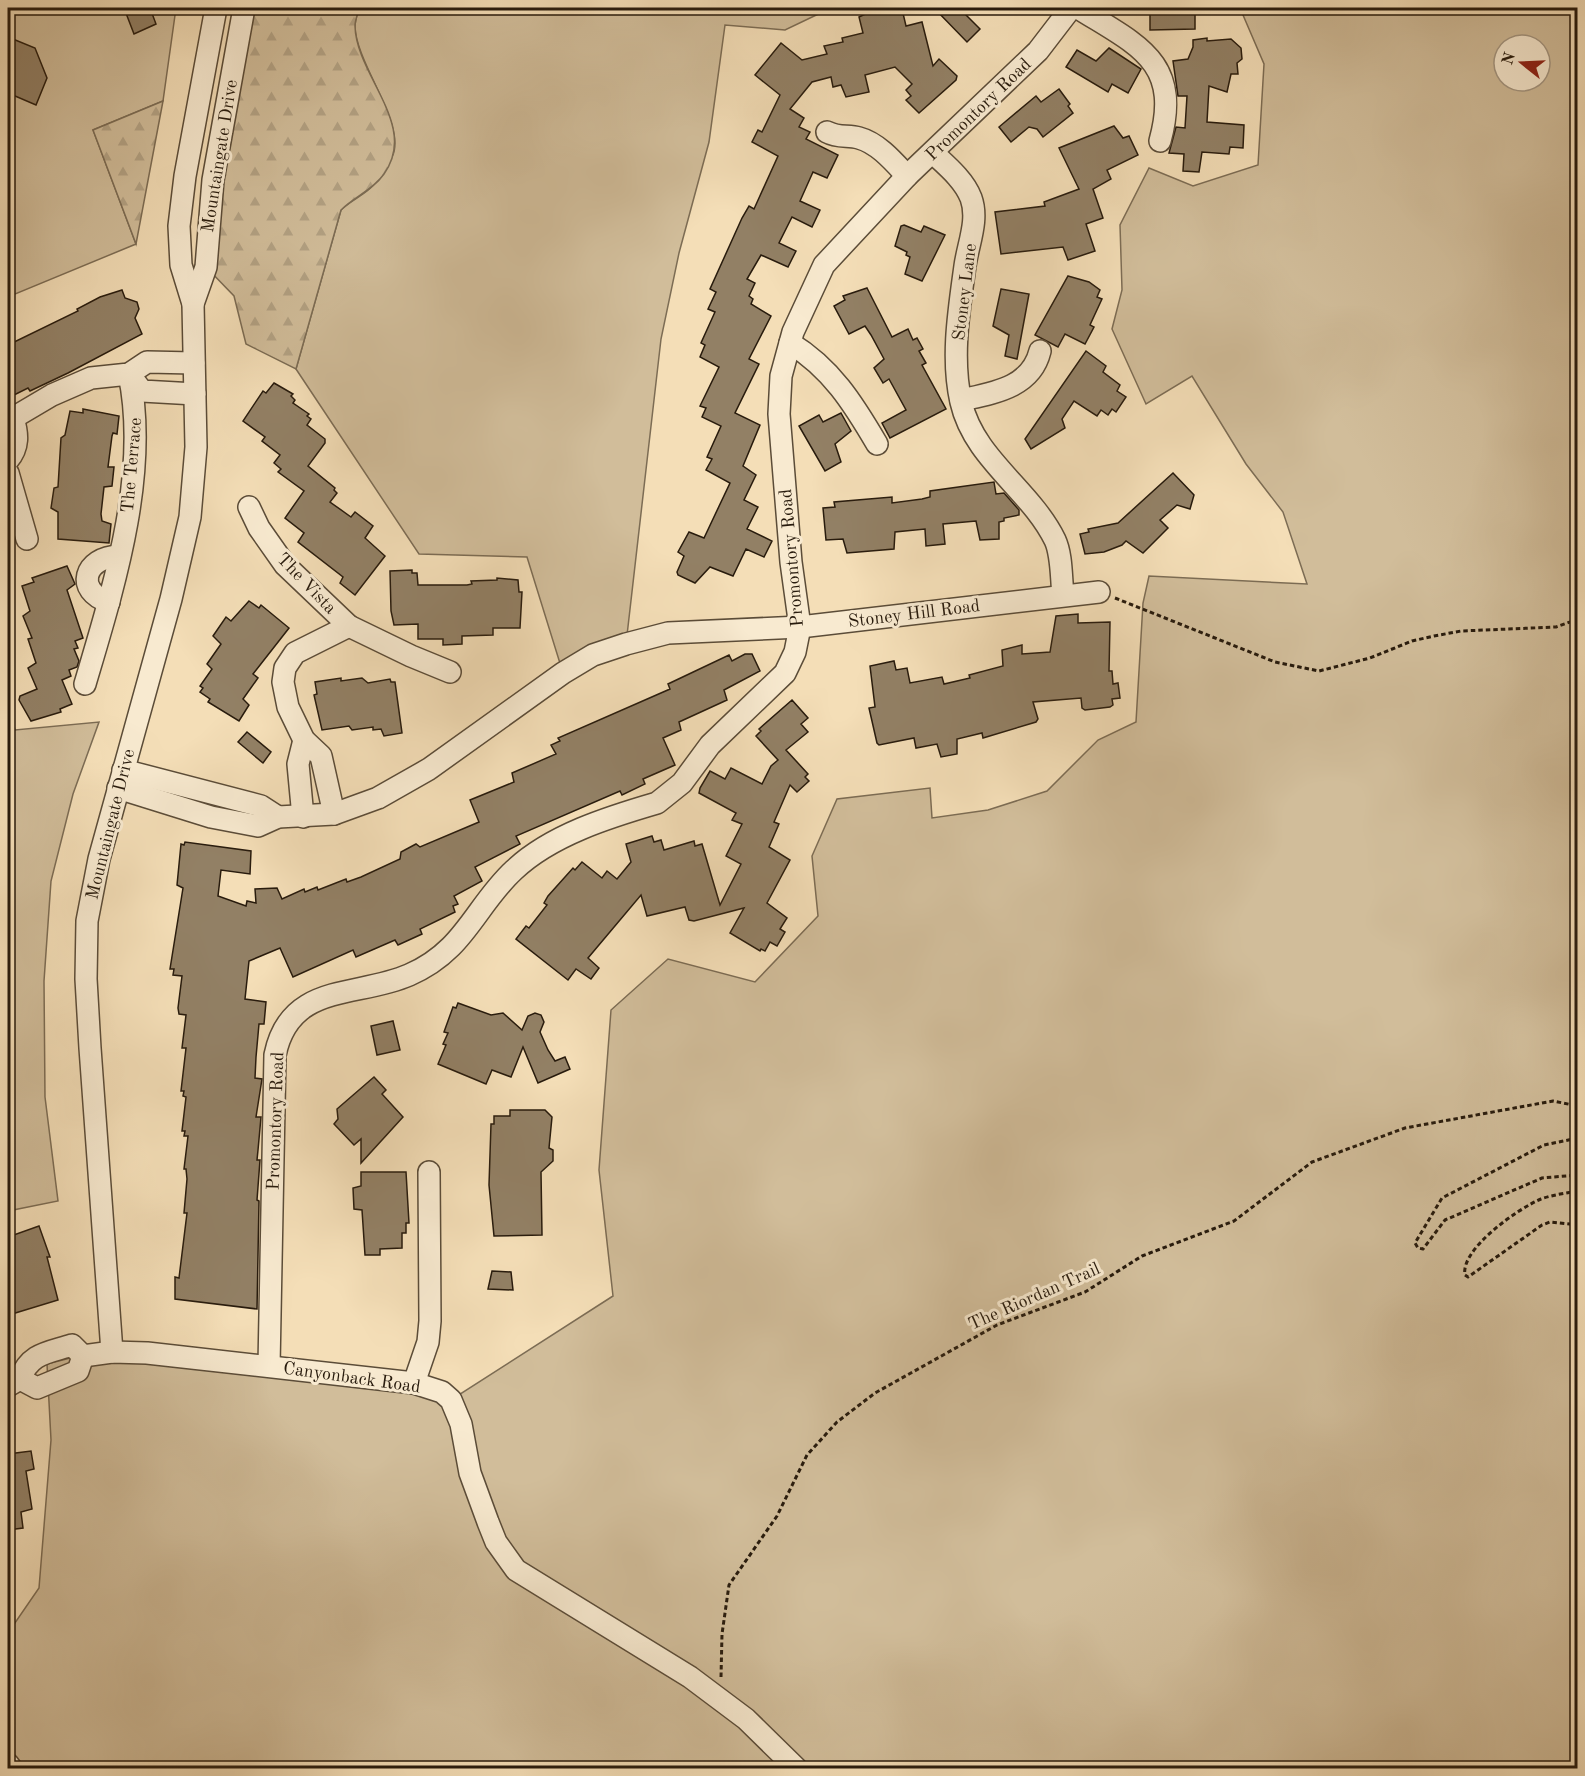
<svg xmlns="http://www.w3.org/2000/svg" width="1585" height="1776" viewBox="0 0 1585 1776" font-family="'Old Standard TT',serif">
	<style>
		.grass { fill: #d1bd9a; stroke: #7c6c54; stroke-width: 1.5; fill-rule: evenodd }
		.forest { fill: url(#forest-firs); stroke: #7c6c54; stroke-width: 1.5 }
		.building { fill: #928065; stroke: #281b0d; stroke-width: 1.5 }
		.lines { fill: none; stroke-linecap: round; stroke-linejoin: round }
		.minor-casing { stroke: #5b4c38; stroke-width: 24 }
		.path { stroke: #281b0d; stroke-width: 3; stroke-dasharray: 4.5 3; stroke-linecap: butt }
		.minor { stroke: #f8ead0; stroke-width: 21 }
		.labels { text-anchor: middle; stroke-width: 6; stroke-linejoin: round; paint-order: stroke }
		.street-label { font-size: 18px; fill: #281b0d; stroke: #f8ead0 }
	</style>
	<defs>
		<pattern id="forest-firs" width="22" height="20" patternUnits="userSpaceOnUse" patternTransform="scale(1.5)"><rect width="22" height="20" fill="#d1bd9a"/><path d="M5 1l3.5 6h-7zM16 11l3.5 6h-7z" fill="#b3a284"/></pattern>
	</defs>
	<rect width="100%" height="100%" fill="#f4deb7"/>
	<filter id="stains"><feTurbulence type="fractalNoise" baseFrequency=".00333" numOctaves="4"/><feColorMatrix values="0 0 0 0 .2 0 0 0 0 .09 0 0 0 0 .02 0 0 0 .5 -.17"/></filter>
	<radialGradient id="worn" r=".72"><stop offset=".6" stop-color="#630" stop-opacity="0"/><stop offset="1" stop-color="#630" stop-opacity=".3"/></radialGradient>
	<g class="grass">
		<polygon points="8,8 176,8 163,101 93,130 136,244 8,297"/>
		<path d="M359,8H831L785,30L725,25L709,142L679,253L661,339L626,644L563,673L527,557L419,554L296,369L341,210C349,202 358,198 367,191C376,184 387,167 392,157C408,127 355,62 355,26C355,20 358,13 359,8Z"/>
		<path d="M1240,8H1577V1768H8V1633L39,1588L51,1440L47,1364L82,1355L269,1366L451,1400L613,1296L599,1170L611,1010L668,959L755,982L818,916L812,856L837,799L930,788L932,818L988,810L1047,791L1098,740L1136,722L1143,603L1149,576L1307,584L1283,512L1246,464L1192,376L1146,404L1112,329L1122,290L1120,225L1149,168L1193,186L1258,165L1264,64ZM1504,45H1540V81H1504Z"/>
		<polygon points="8,705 15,730 99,722 73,794 51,881 44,981 45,1097 58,1201 8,1211"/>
	</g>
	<g class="forest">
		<path d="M244,8H359C358,13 355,20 355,26C356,76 419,125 384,174C373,190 354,197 341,210L296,369L246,344L234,296L206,267Z"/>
		<polygon points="163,101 136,244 93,130"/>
	</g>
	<g class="building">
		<polygon points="124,8 150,8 156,24 134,34"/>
		<polygon points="934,8 959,8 980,29 967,42"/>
		<polygon points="1150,8 1195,8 1195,29 1150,30"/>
		<polygon points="876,9 884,14 902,9 906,26 922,22 933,66 939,59 957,76 956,80 919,113 906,100 911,96 906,90 912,84 895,67 865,75 869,92 846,97 841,85 833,87 831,77 812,82 790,109 804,118 799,127 810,132 806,139 838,155 827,178 813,172 800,201 820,210 812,227 792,217 779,243 796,251 788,267 761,255 747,279 755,283 749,296 753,299 751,304 771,316 749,359 759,364 735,413 760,425 743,466 756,475 744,500 758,507 747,529 772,541 764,557 746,549 733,576 710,567 695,583 678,575 677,572 684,556 678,552 689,532 704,538 730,483 706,470 712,459 707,457 721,426 702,417 706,408 700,406 719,367 700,357 705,345 701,343 715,312 708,309 716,292 710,289 742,218 749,206 754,209 778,156 752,142 758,130 762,132 780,95 755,75 781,43 802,60 827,54 824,46 843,42 842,38 863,33 859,17"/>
		<polygon points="8,37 35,48 47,78 36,105 8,93"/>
		<polygon points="1207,38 1207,41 1231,39 1241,48 1242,59 1237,63 1238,74 1231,74 1227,92 1209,86 1207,122 1244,125 1243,148 1230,147 1229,154 1202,152 1199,172 1183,171 1184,154 1169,153 1176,127 1185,128 1187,96 1178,96 1173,61 1188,59 1193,47 1193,40"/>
		<polygon points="1109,48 1141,69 1128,93 1112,84 1108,92 1066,67 1077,50 1096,61"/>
		<polygon points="1059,89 1070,104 1068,106 1073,113 1043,137 1037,129 1029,127 1011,142 999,127 1036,96 1041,102"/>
		<polygon points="1114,126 1123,138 1129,136 1138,155 1107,170 1111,179 1093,189 1103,218 1086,224 1095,251 1068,260 1063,247 1001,254 995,212 1045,206 1044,202 1079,189 1059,148"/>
		<polygon points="904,225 921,232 924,226 945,235 922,281 905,274 910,257 906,255 907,252 895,246 901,226"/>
		<polygon points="1068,276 1089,282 1100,290 1097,297 1102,299 1090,325 1094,327 1085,344 1065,334 1058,347 1035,335"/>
		<polygon points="867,288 892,337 908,329 913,340 917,338 923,349 919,351 926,363 922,365 946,409 890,438 882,423 906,410 889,379 883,383 874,368 884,359 871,335 865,326 849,334 834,306 845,300 843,296"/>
		<polygon points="1001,289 1029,294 1017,359 1005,356 1009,335 993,326"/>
		<polygon points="122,290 125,298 137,302 139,309 135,318 142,334 68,373 30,391 28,388 8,398 8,345 78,311 77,309 100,297"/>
		<polygon points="1086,351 1106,366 1103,372 1120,385 1117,391 1126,397 1116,412 1112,409 1108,415 1101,410 1097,416 1074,401 1062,419 1065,428 1031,449 1025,439"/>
		<polygon points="274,383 293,394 291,396 295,400 293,403 309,414 307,416 311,419 307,425 325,439 325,443 308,466 335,488 334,490 337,493 330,502 351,517 355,512 373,526 365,538 385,556 355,595 340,583 343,577 298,542 304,533 285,518 304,491 278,472 281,469 274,463 280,455 262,441 265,437 243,421 263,391 266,393"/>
		<polygon points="83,409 119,416 117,434 113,433 112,436 108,467 114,467 112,486 104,487 101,514 102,521 111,524 109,543 58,539 58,512 51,508 54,488 58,487 61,438 65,435 70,411 83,413"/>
		<polygon points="841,413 851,431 835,444 841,462 825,471 799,426 819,415 823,422"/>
		<polygon points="1173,473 1194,495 1190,509 1177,505 1160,520 1168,528 1143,553 1126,541 1122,545 1104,552 1085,554 1080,534 1089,532 1088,529 1118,523"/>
		<polygon points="994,482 996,494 1004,493 1019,510 1019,515 1004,518 1004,521 999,522 999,539 980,540 976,521 943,524 945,544 926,546 925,529 895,532 894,549 847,553 843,539 826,540 823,508 835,507 834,502 892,497 892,503 922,499 930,497 930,491"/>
		<polygon points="67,566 75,584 67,590 83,638 75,641 78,648 74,649 79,661 77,667 69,670 71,676 62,680 72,704 60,709 61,712 31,721 19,700 20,696 37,689 28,668 36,663 28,639 32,638 23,616 30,611 22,586 34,582 32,578"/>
		<polygon points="412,570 412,573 417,573 418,585 467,585 472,584 471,581 497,580 497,578 518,580 519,592 522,592 520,628 493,628 493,635 462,636 462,644 443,645 443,639 418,639 418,624 394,625 391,611 390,571"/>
		<polygon points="249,601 259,608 261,605 289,628 253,674 258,678 243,699 249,705 239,721 208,702 210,699 200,692 203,688 200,686 212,669 207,664 221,644 213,636 226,617 231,621"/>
		<polygon points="1078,614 1078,623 1110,622 1109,671 1112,671 1113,684 1118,683 1120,698 1112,699 1113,705 1110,707 1085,710 1082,708 1081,698 1033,702 1038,719 1036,722 983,738 982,733 957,739 957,754 941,757 937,744 916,748 914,738 879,745 877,743 869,708 875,707 870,666 894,661 896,670 907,668 910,683 942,677 944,684 970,678 969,675 1003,666 1002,650 1022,645 1022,654 1050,652 1056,616"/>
		<polygon points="745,654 752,654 760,671 724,690 727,700 679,722 681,730 663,738 675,765 643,779 645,784 622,795 620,791 516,836 520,844 475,867 482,881 454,896 458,904 453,906 455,912 420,929 422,934 398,945 395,940 356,957 353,950 293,977 280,948 249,961 245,999 266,1002 264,1024 259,1024 256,1057 255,1078 262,1079 256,1117 261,1117 258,1150 257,1160 260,1160 257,1200 259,1201 257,1309 175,1299 175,1277 179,1278 187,1213 184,1213 187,1179 186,1169 184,1169 188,1136 184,1136 185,1131 182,1131 186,1097 183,1096 184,1091 181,1091 186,1048 182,1048 186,1015 179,1014 178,1008 182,976 173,975 174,969 170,969 183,888 177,885 181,844 184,845 185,842 251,851 250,874 221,870 218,896 246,906 247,901 256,903 255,889 277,888 282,899 304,889 305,892 317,887 318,890 346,879 347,882 361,877 400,859 401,852 416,844 420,847 479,822 470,800 514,782 512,773 556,754 551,745 560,741 558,738 670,689 668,684 729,655 732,661"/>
		<polygon points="341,678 341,681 362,678 368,683 390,679 391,682 395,682 402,733 384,736 381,729 373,730 373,727 352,730 349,726 322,730 314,695 317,694 315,682"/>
		<polygon points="792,700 808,718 801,724 808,732 786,750 808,774 805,777 809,781 797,792 790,785 774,822 779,824 769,847 790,860 767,903 787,918 780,929 785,932 777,946 770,942 765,951 761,949 760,951 730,933 744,908 694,921 689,920 685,907 647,916 641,895 588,958 599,968 591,979 576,969 568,980 516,939 526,926 529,928 547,905 544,903 548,896 573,868 575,870 582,862 602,878 607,871 617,879 631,862 626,844 652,836 654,842 661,840 664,850 694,841 695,846 702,844 720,905 741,864 726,856 742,824 732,820 736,813 699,793 700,788 710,771 725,779 731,768 762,784 771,766 778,760 756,736 761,731 759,729"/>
		<polygon points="247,732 271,752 263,763 238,742"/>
		<polygon points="458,1003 491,1015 503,1013 522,1030 528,1016 535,1013 541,1015 544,1022 540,1032 548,1050 555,1061 565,1057 570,1069 538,1083 523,1047 511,1077 492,1070 486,1084 438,1064 446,1045 443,1044 448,1033 444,1032 453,1007 456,1008"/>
		<polygon points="393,1021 400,1050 377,1055 371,1026"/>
		<polygon points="374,1077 386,1090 382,1094 403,1117 361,1163 361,1139 354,1145 334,1124 338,1119 337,1109"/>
		<polygon points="510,1110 545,1110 552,1117 549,1148 553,1150 553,1161 541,1172 542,1235 494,1236 489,1185 491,1124 494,1124 494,1116 510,1116"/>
		<polygon points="361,1172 406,1172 409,1223 406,1223 406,1233 402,1233 402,1248 380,1249 380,1255 365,1255 362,1210 354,1209 353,1188 361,1186"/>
		<polygon points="39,1226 50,1257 47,1257 58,1300 12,1314 8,1298 8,1237"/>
		<polygon points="492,1271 511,1272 513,1290 488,1289"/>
		<polygon points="31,1451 34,1469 26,1471 32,1509 21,1512 23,1528 8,1530 8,1454"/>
	</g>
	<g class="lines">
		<defs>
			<g id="minor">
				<path d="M1078,8C1137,45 1182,61 1160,141"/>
				<path d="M827,132C838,138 848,135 859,138C878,143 894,162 907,176"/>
				<path d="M933,153C947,166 964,180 971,198C979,220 968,244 965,266C959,310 951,358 961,402C974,459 1030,489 1055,540C1062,555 1061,578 1063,594"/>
				<polyline points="193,304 206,267 213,180 244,8"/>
				<path d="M790,343C831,368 853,403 877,444"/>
				<polyline points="129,374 142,391 195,394"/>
				<path d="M961,400C993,393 1031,388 1040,351"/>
				<polyline points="8,421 52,395 91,378 129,374 147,362 194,363"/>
				<path d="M8,460C19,447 18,434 13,418"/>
				<polyline points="8,473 27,539"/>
				<polyline points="249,507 259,528 285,565 349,626 411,656 450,672"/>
				<path d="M109,602C74,591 84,557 119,556"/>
				<path d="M85,684C113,589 150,474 129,374"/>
				<polyline points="123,770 261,806 278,817"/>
				<polyline points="118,788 211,817 258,826 278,817 334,814 378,798 429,769 563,673 593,655 626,644 668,633 800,627 1099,592"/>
				<polyline points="334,814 321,756 304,740 288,707 283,682 285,668 295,653 349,626"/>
				<polyline points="303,817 298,764 304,740"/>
				<polyline points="112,1352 90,1048 86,979 87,921 99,859 171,599 190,517 196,447 193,304 181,265 179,226 185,176 216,8"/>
				<polyline points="83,1356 112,1352 147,1353 414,1383 442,1392 451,1400 461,1424 470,1473 488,1522 496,1542 516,1570 690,1677 746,1719 796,1768"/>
				<path d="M269,1366L275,1055C290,982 356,998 409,975C465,951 475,906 514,870C551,835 609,817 657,803L682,783L710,745L785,673L795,652L800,627L791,562L779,414L781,376L793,332L824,265L907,176L1038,51L1071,8"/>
				<polyline points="414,1383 428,1342 430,1321 429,1172"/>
				<path d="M8,1386L20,1379C30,1353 47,1353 72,1345L83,1356L78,1371L37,1388L20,1379"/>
				<polyline points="8,1764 11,1768"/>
			</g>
		</defs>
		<use href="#minor" class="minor-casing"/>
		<g class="path">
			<polyline points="1115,598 1275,662 1319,671 1370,658 1412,641 1434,636 1461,631 1556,627 1578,619"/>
			<polyline points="1578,1138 1544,1145 1442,1198 1415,1243 1418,1248 1423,1249 1445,1220 1542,1178 1578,1175"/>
			<path d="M1578,1191C1566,1193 1552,1195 1541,1199C1519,1208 1460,1249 1465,1275L1468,1277L1542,1225L1550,1222L1578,1225"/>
			<polyline points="721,1677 722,1634 729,1585 777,1516 807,1455 837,1422 875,1393 997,1325 1085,1292 1142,1256 1234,1221 1312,1162 1405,1128 1553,1101 1578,1106"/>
		</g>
		<use href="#minor" class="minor"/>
	</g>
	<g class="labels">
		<g class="street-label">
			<text transform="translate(978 109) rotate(-44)" y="6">Promontory Road</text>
			<text transform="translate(219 156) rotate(-81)" y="6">Mountaingate Drive</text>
			<text transform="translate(964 292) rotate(-83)" y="6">Stoney Lane</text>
			<text transform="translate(131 465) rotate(-85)" y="6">The Terrace</text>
			<text transform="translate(791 558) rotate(-95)" y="6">Promontory Road</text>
			<text transform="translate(307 583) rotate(46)" y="6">The Vista</text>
			<text transform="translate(914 613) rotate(-7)" y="6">Stoney Hill Road</text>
			<text transform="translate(110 824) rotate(-76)" y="6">Mountaingate Drive</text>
			<text transform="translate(275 1121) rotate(-88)" y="6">Promontory Road</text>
			<text transform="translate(1034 1296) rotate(-24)" y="6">The Riordan Trail</text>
			<text transform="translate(352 1377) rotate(8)" y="6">Canyonback Road</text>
		</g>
	</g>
	<rect width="1585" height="1776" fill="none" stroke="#f4deb7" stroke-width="30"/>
	<rect x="9" y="9" width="1567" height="1758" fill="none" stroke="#281b0d" stroke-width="3"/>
	<rect x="15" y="15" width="1555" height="1746" fill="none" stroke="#281b0d" stroke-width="1.5"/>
	<g transform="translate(1522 63) rotate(288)"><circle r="28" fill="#f8ead0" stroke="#a59782" stroke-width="1.5"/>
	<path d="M0-4.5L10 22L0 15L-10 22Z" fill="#8f2418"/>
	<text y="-9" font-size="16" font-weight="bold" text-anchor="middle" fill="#281b0d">N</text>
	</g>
	<rect width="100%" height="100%" filter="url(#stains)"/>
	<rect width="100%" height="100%" fill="url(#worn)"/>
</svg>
